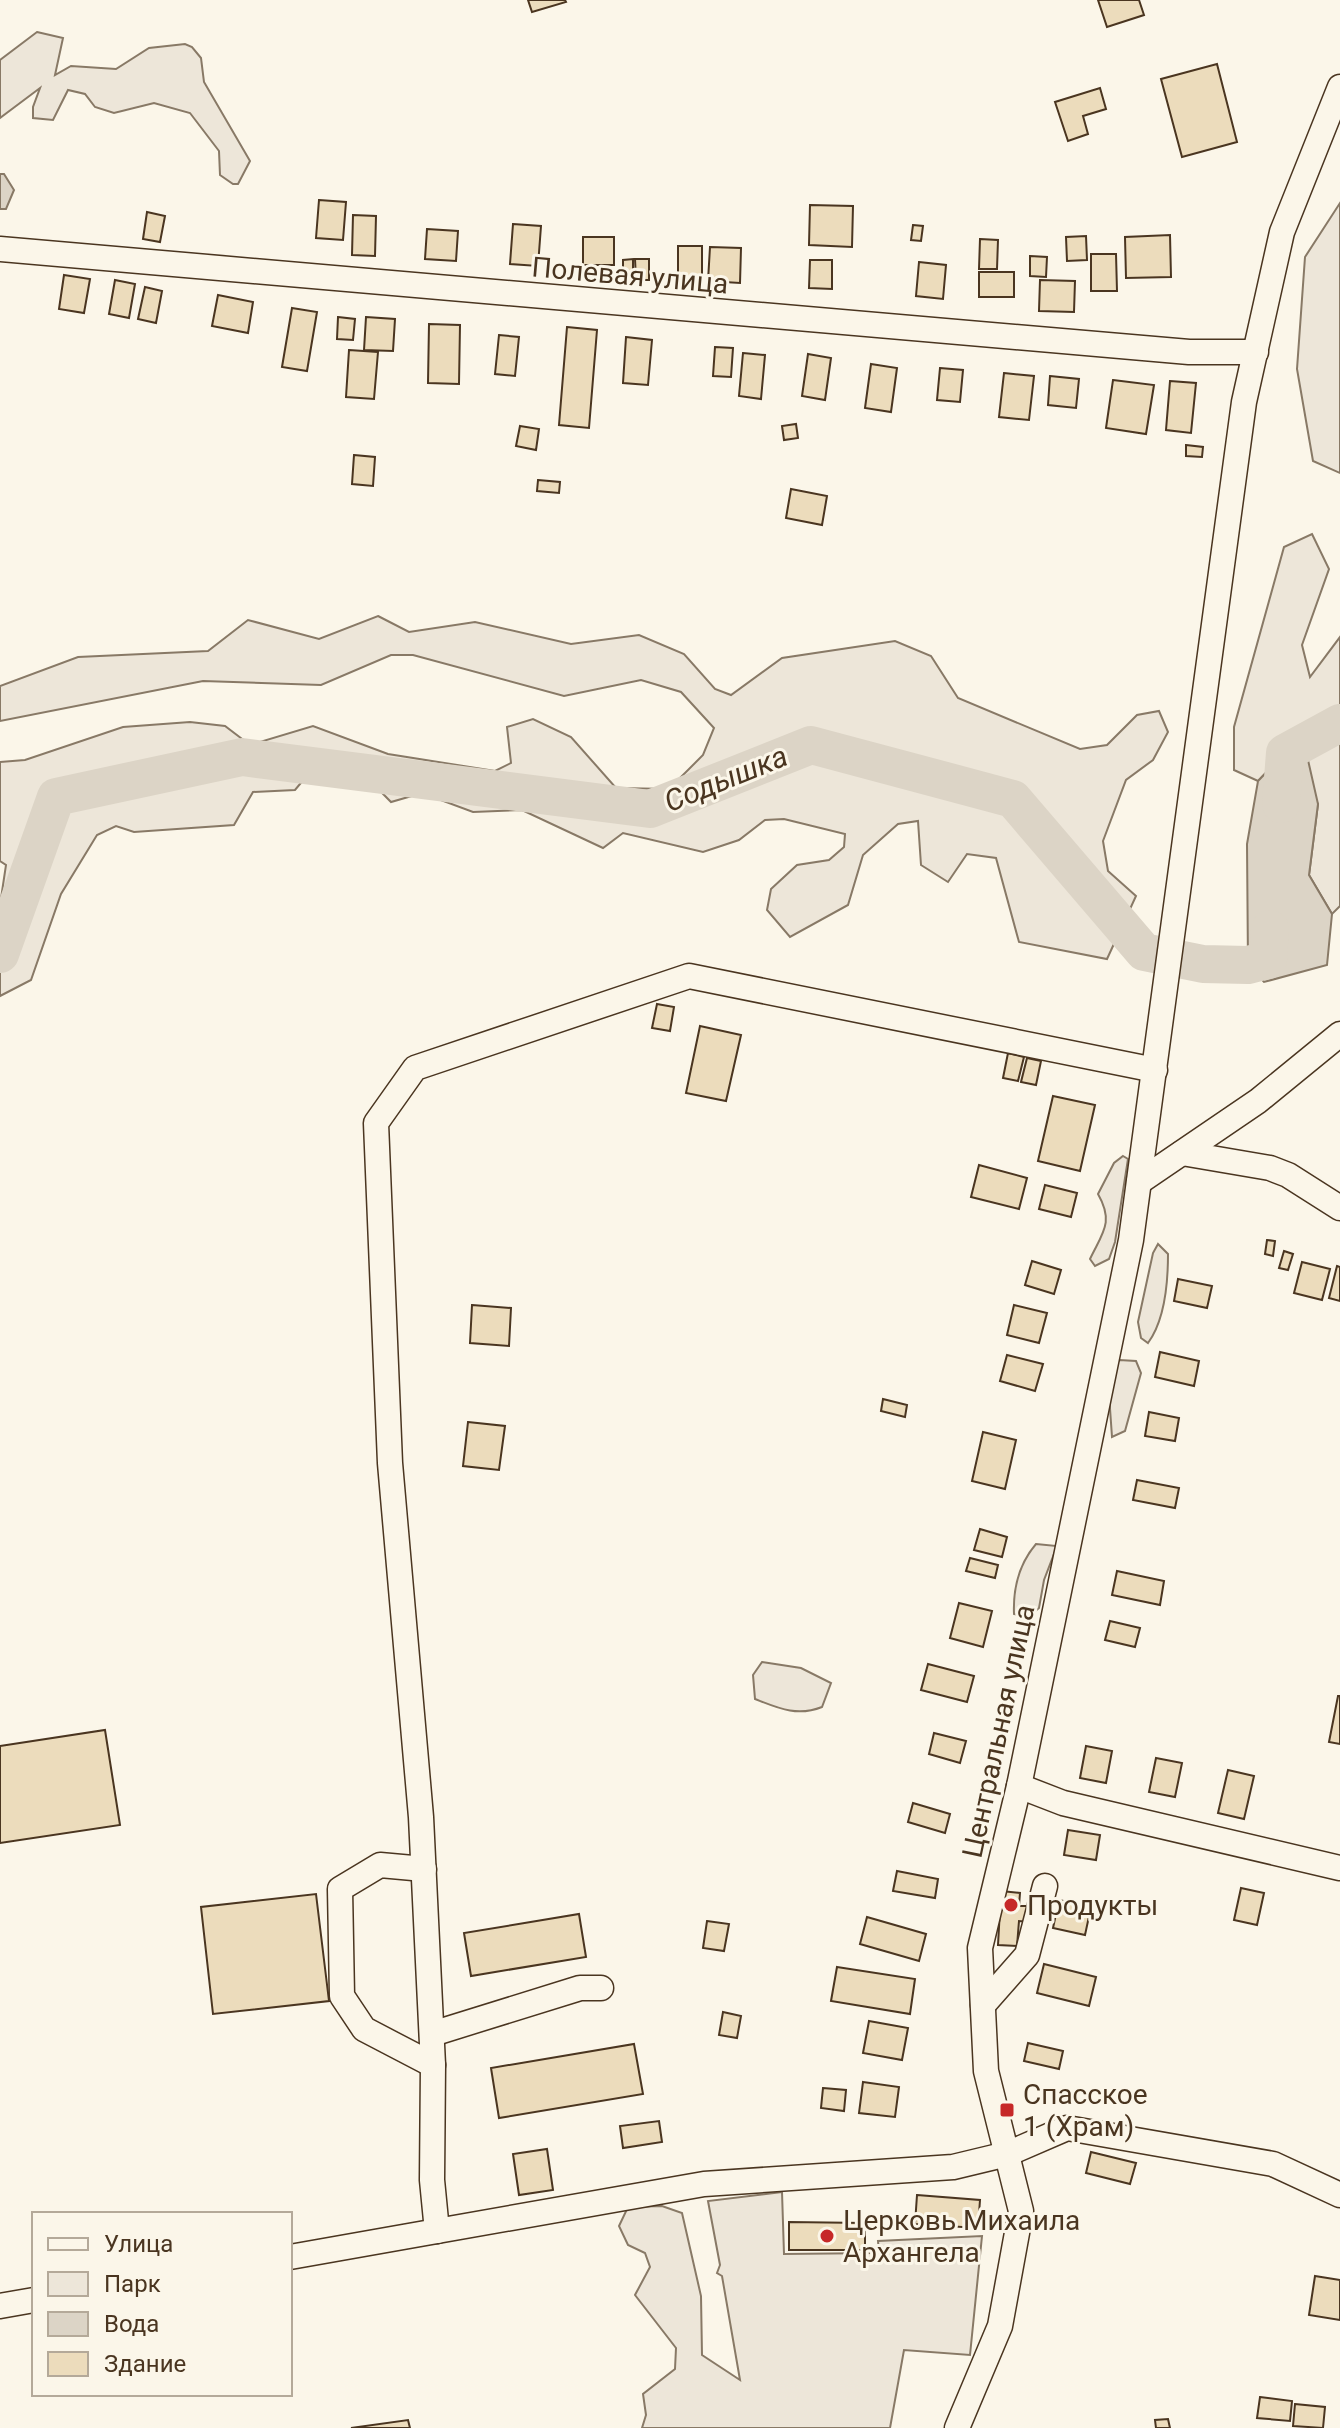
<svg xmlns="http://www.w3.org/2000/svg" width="1340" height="2428" viewBox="0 0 1340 2428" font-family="Roboto,sans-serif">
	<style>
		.green { fill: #ede6d9; stroke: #887966; stroke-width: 2 }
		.water { fill: #dcd4c6; stroke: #887966; stroke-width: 2 }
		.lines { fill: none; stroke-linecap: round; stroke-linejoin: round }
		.river { stroke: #dcd4c6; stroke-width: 38 }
		.building { fill: #ecdcbc; stroke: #4a3520; stroke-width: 2 }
		.minor-casing { stroke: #4a3520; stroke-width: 27 }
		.minor { stroke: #fbf6e9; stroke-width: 24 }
		.poi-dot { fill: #c62828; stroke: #fbf6e9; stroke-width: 3 }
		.labels { text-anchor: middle; stroke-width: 6; stroke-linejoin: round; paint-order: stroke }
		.street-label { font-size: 28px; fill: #4a3520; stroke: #fbf6e9 }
		.poi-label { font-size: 28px; fill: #4a3520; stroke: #fbf6e9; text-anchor: start }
		.water-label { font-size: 30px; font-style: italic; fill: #4a3520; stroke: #fbf6e9 }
	</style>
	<rect width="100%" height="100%" fill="#fbf6e9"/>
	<g class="green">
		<polygon points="37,32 63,38 55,75 71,66 116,69 149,48 185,44 192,47 201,58 204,82 250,161 238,184 233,184 220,175 219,151 190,113 154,103 114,113 95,107 85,94 68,90 53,120 33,118 33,107 40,88 0,118 0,60"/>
		<polygon points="1340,203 1340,473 1313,461 1297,369 1305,257"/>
		<polygon points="1312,534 1329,569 1302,645 1310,677 1340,637 1340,906 1332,914 1309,875 1318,804 1285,753 1258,781 1234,770 1234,727 1284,547"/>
		<polygon points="378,616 409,632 475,622 571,644 639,635 684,654 715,689 731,695 782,658 895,641 931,656 958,698 1080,749 1107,745 1137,715 1159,711 1168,732 1153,760 1126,780 1103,841 1108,871 1136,896 1107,959 1019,942 996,858 967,854 948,882 921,865 918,821 898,824 863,855 848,905 790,937 767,910 771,889 797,865 829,860 844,847 845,834 784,819 765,820 739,840 703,852 623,833 603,848 522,810 473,812 422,793 391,802 347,757 310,772 295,790 253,792 234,825 134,832 116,826 97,835 61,894 31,980 0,996 0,905 6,865 0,861 0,762 25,760 123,727 190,722 225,726 250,745 313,726 388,754 495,771 511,763 507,727 533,719 571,737 616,788 669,789 703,755 714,728 681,692 641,680 564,696 413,655 391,655 321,685 203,681 0,721 0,686 78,657 208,651 248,620 319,639"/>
		<path d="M1123,1156L1128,1159L1115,1242L1109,1259L1095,1266L1090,1259C1103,1232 1114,1222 1098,1194L1114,1163Z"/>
		<path d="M1158,1244L1168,1254C1168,1284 1165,1320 1148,1343L1141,1338L1138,1322L1153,1253Z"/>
		<polygon points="1119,1360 1136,1361 1141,1373 1125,1431 1112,1437 1108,1380"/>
		<path d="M1036,1544L1057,1546L1044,1580L1039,1608L1028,1617L1014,1614C1013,1589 1019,1564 1036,1544Z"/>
		<path d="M762,1662L801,1668L831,1683L822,1707C797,1717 778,1708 755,1699L753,1675Z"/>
		<polygon points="782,2192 784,2254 879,2253 878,2241 982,2236 970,2355 904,2350 890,2428 642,2428 646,2415 643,2394 675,2369 676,2348 635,2295 650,2267 645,2253 628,2245 619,2226 628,2207 662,2206 682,2213 701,2296 702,2355 740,2380 722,2276 717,2273 720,2265 708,2201"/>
	</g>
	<g class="water">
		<polygon points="0,174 4,174 14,190 6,209 0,209"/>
		<polygon points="1285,753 1308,760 1318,804 1309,875 1332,914 1327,965 1264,982 1248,965 1247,844 1258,781"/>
	</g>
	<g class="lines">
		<g class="river">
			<polyline points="1281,804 1285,753 1340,723"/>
			<polyline points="0,954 56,797 242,757 650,809 811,745 1013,799 1144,952 1203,964 1248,965 1268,960 1270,929"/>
		</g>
	</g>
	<g class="building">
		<polygon points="528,0 565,0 566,2 532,12"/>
		<polygon points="1098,0 1139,0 1144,15 1107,27"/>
		<polygon points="1217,64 1237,142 1182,157 1161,79"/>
		<polygon points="1100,88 1106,109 1083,116 1088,134 1068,141 1055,102"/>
		<polygon points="319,200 346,202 343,240 316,238"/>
		<polygon points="810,205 853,206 852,247 809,245"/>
		<polygon points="147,212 165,216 160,242 143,239"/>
		<polygon points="353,215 376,216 375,256 352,255"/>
		<polygon points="513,224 541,226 538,266 510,264"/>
		<polygon points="913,225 923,226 921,241 911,240"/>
		<polygon points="427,229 458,231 456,261 425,259"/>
		<polygon points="1170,235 1171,277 1126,278 1125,237"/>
		<polygon points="1086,236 1087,260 1067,261 1066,237"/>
		<rect x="583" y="237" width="31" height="28"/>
		<polygon points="980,239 998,240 997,269 979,269"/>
		<rect x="678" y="246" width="24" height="33"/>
		<polygon points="710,247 741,248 740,283 708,281"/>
		<polygon points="1091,254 1116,254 1117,291 1091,291"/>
		<polygon points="1030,256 1047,257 1046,277 1030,276"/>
		<polygon points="633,259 633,279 623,279 623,260"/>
		<polygon points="635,259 649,259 649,280 636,280"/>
		<polygon points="810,260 832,260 832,289 809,288"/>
		<polygon points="919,262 946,265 943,299 916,296"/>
		<rect x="979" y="272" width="35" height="25"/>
		<polygon points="64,275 90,279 84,313 59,309"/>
		<polygon points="115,280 135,284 129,318 109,314"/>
		<polygon points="1040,280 1075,281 1074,312 1039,311"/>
		<polygon points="145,287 162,291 156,323 138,319"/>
		<polygon points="218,295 253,302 248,333 212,326"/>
		<polygon points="292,308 317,312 307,371 282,367"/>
		<polygon points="338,317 355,319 353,340 337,339"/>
		<polygon points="366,317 395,319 393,351 364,350"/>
		<polygon points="429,324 460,325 459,384 428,383"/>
		<polygon points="567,327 597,330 589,428 559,425"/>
		<polygon points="499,335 519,337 515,376 495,374"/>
		<polygon points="626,337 652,340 648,385 623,383"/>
		<polygon points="715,347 733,348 731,377 713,376"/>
		<polygon points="349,350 378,352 374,399 346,397"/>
		<polygon points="743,353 765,355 761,399 739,396"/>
		<polygon points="808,354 831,358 825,400 802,396"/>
		<polygon points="871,364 897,368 891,412 865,408"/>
		<polygon points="940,368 963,370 960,402 937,400"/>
		<polygon points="1004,373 1034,376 1029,420 999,417"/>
		<polygon points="1050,376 1079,379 1076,408 1048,405"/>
		<polygon points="1113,380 1154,385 1146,434 1106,428"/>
		<polygon points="1170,381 1196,383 1191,433 1166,430"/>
		<polygon points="796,424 798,438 784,440 782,426"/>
		<polygon points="520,426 539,429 536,450 516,446"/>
		<polygon points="1186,445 1203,447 1202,457 1186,456"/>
		<polygon points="354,455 375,457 373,486 352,484"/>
		<polygon points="538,480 560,482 559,493 537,491"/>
		<polygon points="791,489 827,496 822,525 786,518"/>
		<polygon points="657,1004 674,1007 670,1031 652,1028"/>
		<polygon points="700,1026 741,1035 726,1101 686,1093"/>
		<polygon points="1008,1053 1024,1057 1018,1081 1003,1078"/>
		<polygon points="1027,1058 1041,1061 1036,1085 1021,1082"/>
		<polygon points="1053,1096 1095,1105 1080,1171 1038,1161"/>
		<polygon points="979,1165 1027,1178 1019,1209 971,1197"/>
		<polygon points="1045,1185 1077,1193 1071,1217 1039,1209"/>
		<polygon points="1267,1240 1275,1241 1273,1256 1265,1254"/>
		<polygon points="1284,1251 1293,1254 1288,1270 1279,1268"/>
		<polygon points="1032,1261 1061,1270 1054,1294 1025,1285"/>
		<polygon points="1302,1262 1330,1269 1322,1300 1294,1293"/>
		<polygon points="1337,1266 1340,1267 1340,1301 1329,1298"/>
		<polygon points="1178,1279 1212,1286 1207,1308 1174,1301"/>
		<polygon points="472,1305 511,1308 509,1346 470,1343"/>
		<polygon points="1014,1305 1047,1313 1039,1343 1007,1335"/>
		<polygon points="1160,1352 1199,1361 1194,1386 1155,1377"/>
		<polygon points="1007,1355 1043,1364 1035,1391 1000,1381"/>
		<polygon points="883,1399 907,1405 905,1417 881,1411"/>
		<polygon points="1149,1412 1179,1418 1175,1441 1145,1436"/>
		<polygon points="468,1422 505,1426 499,1470 463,1466"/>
		<polygon points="983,1432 1016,1440 1005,1489 972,1481"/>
		<polygon points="1137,1480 1179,1488 1175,1508 1133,1500"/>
		<polygon points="980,1529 1007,1537 1002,1557 974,1550"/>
		<polygon points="970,1558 998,1565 995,1578 966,1571"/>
		<polygon points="1117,1571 1164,1581 1160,1605 1112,1595"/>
		<polygon points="959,1603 992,1611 983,1647 950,1638"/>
		<polygon points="1110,1621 1140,1628 1135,1647 1105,1640"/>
		<polygon points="928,1664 974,1676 967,1702 921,1690"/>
		<polygon points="1338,1696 1340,1696 1340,1744 1329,1742"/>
		<polygon points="105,1730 120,1825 0,1843 0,1746"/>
		<polygon points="934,1733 966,1741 960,1763 929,1754"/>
		<polygon points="1086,1746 1112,1751 1106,1783 1080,1778"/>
		<polygon points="1156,1758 1182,1763 1175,1797 1149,1792"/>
		<polygon points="1228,1770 1254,1776 1244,1819 1218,1813"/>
		<polygon points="913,1803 950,1814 945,1833 908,1822"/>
		<polygon points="1068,1830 1100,1835 1096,1860 1064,1855"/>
		<polygon points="897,1871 938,1879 935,1898 893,1891"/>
		<polygon points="1241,1888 1264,1893 1257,1925 1234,1920"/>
		<polygon points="1001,1891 1020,1893 1019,1906 1031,1906 1030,1922 1019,1921 1017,1946 998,1945"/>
		<polygon points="316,1894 329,2001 213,2014 201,1907"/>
		<polygon points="1059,1900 1091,1907 1085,1935 1053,1928"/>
		<polygon points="579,1914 586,1957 471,1976 464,1933"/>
		<polygon points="867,1917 926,1934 919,1961 860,1944"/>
		<polygon points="707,1921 729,1924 724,1951 703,1948"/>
		<polygon points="1044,1964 1096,1977 1089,2006 1037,1993"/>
		<polygon points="837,1967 915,1979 910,2014 831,2001"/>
		<polygon points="723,2012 741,2016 737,2038 719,2035"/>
		<polygon points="869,2021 908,2028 902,2060 863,2053"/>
		<polygon points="1028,2043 1063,2051 1059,2069 1024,2061"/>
		<polygon points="634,2044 643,2094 499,2118 491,2068"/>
		<polygon points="863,2082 899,2087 895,2117 859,2113"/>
		<polygon points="823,2088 846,2090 844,2111 821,2108"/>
		<polygon points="659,2121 662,2142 623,2148 620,2126"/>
		<polygon points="547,2149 553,2190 519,2195 513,2154"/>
		<polygon points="1091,2152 1136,2163 1130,2184 1086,2173"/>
		<polygon points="917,2195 980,2200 978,2228 915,2224"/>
		<polygon points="789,2222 865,2223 865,2250 789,2250"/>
		<polygon points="1315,2276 1340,2280 1340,2320 1309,2315"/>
		<polygon points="1260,2397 1292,2401 1290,2421 1257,2418"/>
		<polygon points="1295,2404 1325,2407 1323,2428 1293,2426"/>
		<polygon points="1168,2419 1170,2428 1156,2428 1155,2420"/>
		<polygon points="408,2420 410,2428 351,2428"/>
	</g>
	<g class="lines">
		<defs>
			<g id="minor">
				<polyline points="0,249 1189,352 1256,352"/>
				<polyline points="1155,1070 689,976 415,1068 376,1123 390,1463 421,1817 433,2065 432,2180 437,2231 704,2184 953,2167 1007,2154 1067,2128 1273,2164 1340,2195"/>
				<polyline points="1182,1153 1270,1168 1288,1175 1340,1208"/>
				<polyline points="1139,1182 1258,1101 1340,1034"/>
				<polyline points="1019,1786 1063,1803 1340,1868"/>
				<polyline points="424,1869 380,1865 340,1889 342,1996 364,2029 433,2065"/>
				<polyline points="983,2005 1027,1955 1045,1886"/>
				<polyline points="432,2034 580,1988 601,1988"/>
				<polyline points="290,2257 437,2231"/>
				<polyline points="0,2306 34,2300"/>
				<polyline points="957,2428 1000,2326 1021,2211 986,2071 980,1948 1019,1786 1131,1240 1244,402 1282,232 1340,87"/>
			</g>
		</defs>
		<use href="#minor" class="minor-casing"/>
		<use href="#minor" class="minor"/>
	</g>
	<g class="poi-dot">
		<circle cx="1011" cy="1905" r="8"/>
		<rect x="999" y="2102" width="16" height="16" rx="4"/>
		<circle cx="827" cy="2236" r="8"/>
	</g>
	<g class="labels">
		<g class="street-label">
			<text transform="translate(630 275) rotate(5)" y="10">Полевая улица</text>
			<text transform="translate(998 1731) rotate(-78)" y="10">Центральная улица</text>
		</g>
		<g class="poi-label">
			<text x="1027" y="1915">Продукты</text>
			<text x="1023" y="2104">Спасское<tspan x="1023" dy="32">1 (Храм)</tspan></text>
			<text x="843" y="2230">Церковь Михаила<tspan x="843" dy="32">Архангела</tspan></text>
		</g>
		<g class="water-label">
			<text transform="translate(726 779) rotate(-22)" y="10">Содышка</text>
		</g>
	</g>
	<rect x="32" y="2212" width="260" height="184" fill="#fbf6e9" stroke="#b4a999" stroke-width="2"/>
	<rect x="48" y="2238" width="40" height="12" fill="#fbf6e9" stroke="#b4a999" stroke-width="2"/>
	<text x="104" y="2252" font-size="24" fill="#4a3520">Улица</text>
	<rect x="48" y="2272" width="40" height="24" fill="#ede6d9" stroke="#b4a999" stroke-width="2"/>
	<text x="104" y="2292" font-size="24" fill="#4a3520">Парк</text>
	<rect x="48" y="2312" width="40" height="24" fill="#dcd4c6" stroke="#b4a999" stroke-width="2"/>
	<text x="104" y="2332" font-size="24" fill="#4a3520">Вода</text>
	<rect x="48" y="2352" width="40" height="24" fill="#ecdcbc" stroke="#b4a999" stroke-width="2"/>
	<text x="104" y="2372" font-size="24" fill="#4a3520">Здание</text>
</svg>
